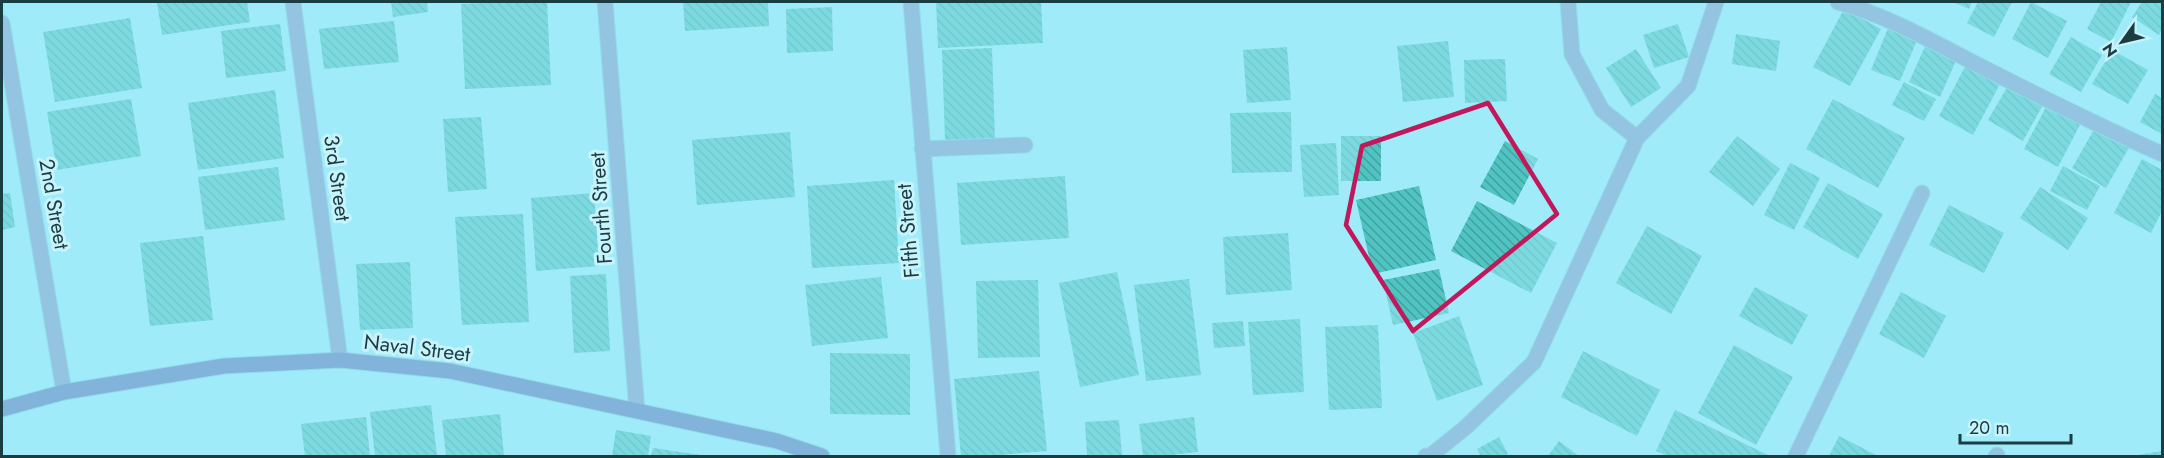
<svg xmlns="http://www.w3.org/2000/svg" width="2164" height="458" viewBox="0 0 2164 458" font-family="Jost,sans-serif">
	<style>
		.building { fill: url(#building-back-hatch) }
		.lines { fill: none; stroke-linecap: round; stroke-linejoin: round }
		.lane-casing { stroke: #85c8d5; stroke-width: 17 }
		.street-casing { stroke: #85c8d5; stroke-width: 17 }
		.secondary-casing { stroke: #85c8d5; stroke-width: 17 }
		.lane { stroke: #8695c5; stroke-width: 15 }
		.street { stroke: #8695c5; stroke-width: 15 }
		.secondary { stroke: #5e70b7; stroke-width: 15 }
		.marked { fill: none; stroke: #c2185b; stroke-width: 4.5; stroke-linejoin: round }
		.labels { text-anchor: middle; stroke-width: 6; stroke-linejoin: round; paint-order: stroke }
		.street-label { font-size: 21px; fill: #1c3c42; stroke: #c7f3fc }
	</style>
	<defs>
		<pattern id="building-back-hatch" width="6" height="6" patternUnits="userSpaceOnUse" patternTransform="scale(1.5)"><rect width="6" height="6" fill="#50c4c0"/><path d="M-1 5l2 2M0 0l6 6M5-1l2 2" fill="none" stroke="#42a09e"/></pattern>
	</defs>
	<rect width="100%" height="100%" fill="#9febfa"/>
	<g class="building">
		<polygon points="157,2 247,2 250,22 162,35"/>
		<polygon points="391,2 427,2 428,12 393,17"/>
		<polygon points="511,2 547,2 551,85 465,89 461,4"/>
		<polygon points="683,2 768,2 769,26 685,31"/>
		<polygon points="936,2 1041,2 1043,43 938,48"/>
		<polygon points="1953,2 1972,2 1969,9"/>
		<polygon points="1978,2 2012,2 1994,37 1967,23"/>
		<polygon points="2031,2 2067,21 2048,58 2012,39"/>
		<polygon points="2101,2 2131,2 2111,42 2087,29"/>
		<polygon points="2142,2 2162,2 2162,29 2159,35 2132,17"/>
		<polygon points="832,7 833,51 787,53 786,9"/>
		<polygon points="1844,9 1881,29 1850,86 1813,67"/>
		<polygon points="130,18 142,88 55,102 43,32"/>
		<polygon points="394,21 399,62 324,69 319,29"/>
		<polygon points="280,24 286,71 226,78 221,31"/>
		<polygon points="1678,24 1689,57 1654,68 1643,35"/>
		<polygon points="1888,28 1917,40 1900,81 1871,70"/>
		<polygon points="1736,34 1780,41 1776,71 1732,64"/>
		<polygon points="2071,37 2102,55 2081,92 2049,74"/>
		<polygon points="1448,41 1454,97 1403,102 1397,46"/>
		<polygon points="1927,42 1958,56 1940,97 1909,82"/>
		<polygon points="1287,47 1291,100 1247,103 1243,50"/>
		<polygon points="992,48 995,139 945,141 942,50"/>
		<polygon points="1636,49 1661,88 1631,107 1606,68"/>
		<polygon points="2112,50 2148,70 2128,104 2092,84"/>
		<polygon points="1505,59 1507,101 1465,103 1464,60"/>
		<polygon points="1967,63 2001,82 1973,135 1939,116"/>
		<polygon points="1904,82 1936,99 1924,121 1892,105"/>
		<polygon points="2009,84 2044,103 2023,141 1988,120"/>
		<polygon points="275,90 284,158 198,170 188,103"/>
		<polygon points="2155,94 2162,98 2162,134 2140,122"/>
		<polygon points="131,99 141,156 57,170 47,112"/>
		<polygon points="1833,99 1905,138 1878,188 1806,149"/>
		<polygon points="2048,103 2082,121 2058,167 2024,149"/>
		<polygon points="1291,112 1292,172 1232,173 1230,113"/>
		<polygon points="481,117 487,189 448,192 443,119"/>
		<polygon points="2096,126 2130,146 2106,188 2072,168"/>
		<polygon points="790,132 795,197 697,205 692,140"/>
		<rect x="1341" y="136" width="40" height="45"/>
		<polygon points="1737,136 1780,169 1753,206 1709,172"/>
		<polygon points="1505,141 1538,159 1514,205 1480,187"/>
		<polygon points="1336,143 1339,195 1304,197 1300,145"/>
		<polygon points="2142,159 2162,170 2162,211 2151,233 2114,213"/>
		<polygon points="1790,163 1820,178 1794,230 1764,215"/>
		<polygon points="2063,166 2100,186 2087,210 2050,191"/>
		<polygon points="278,167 285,220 205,230 198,177"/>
		<polygon points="1065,176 1069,238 961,245 957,183"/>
		<polygon points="894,180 899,263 812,268 807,186"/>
		<polygon points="1828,183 1883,214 1858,259 1803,227"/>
		<polygon points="1419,186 1436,260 1373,274 1356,200"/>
		<polygon points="2040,187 2088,218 2068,250 2020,218"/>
		<polygon points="10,193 15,227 2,230 2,194"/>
		<polygon points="594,193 599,266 536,271 531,198"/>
		<polygon points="1477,201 1557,243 1531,293 1451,251"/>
		<polygon points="1949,205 2004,233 1984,273 1929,245"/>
		<polygon points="523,214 529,322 462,325 455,217"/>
		<polygon points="1647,226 1702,256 1671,314 1616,283"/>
		<polygon points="1288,233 1292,290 1226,295 1223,237"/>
		<polygon points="203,236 213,320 150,326 140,243"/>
		<polygon points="410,262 413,328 360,330 356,264"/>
		<polygon points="1439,269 1449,313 1393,325 1383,280"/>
		<polygon points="1117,272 1139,375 1080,387 1059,283"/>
		<polygon points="606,274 610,351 574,353 570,276"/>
		<polygon points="881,277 888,338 812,346 805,285"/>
		<polygon points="1189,279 1201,375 1146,381 1134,285"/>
		<polygon points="1038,280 1040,357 978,358 976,281"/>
		<polygon points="1755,287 1808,315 1792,345 1739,316"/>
		<polygon points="1901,292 1946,316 1924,358 1879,334"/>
		<polygon points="1459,316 1483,385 1437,401 1413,333"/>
		<polygon points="1300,319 1304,392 1253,395 1248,322"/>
		<polygon points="1243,321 1245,346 1214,348 1212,323"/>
		<polygon points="1378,325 1382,408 1329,410 1325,327"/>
		<polygon points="1734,345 1793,377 1756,445 1698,413"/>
		<polygon points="1583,351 1660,390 1637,436 1561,397"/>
		<polygon points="830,353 910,354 910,415 830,414"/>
		<polygon points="1039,371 1047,451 987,456 961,456 954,379"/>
		<polygon points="431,405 437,456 375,456 370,412"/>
		<polygon points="1675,410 1768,455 1767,456 1668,456 1656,451"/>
		<polygon points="500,414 504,456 446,456 442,420"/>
		<polygon points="366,417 370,456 305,456 301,424"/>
		<polygon points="1194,417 1198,452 1162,456 1143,456 1139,424"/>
		<polygon points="1119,420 1122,456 1087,456 1085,422"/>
		<polygon points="616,430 651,436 648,456 612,456"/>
		<polygon points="1839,436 1878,456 1829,456"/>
		<polygon points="1499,437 1508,454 1504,456 1481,456 1477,449"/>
		<polygon points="1559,441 1579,456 1548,456"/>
		<polygon points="653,448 701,455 701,456 651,456"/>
		<polygon points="2162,451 2162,456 2138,456 2138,455"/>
	</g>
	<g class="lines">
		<defs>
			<g id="lane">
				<polyline points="922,149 1025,145"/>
				<polyline points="1996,456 1997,455"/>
			</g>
			<g id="street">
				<polyline points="293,2 340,360"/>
				<polyline points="605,2 637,411"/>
				<polyline points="911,2 948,456"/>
				<polyline points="1568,2 1572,54 1602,110 1637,138"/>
				<path d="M1838,2C1889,16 1937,44 1984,68C2043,98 2102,127 2162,154"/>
				<polyline points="2,23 64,392"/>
				<polyline points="1426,456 1430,456 1466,427 1534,362 1637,138 1688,86 1716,2"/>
				<polyline points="1796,456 1922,193"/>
			</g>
			<polyline id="secondary" points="2,409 64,392 224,366 340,360 450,371 777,441 822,456"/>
		</defs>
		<use href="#lane" class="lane-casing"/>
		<use href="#street" class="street-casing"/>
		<use href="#secondary" class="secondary-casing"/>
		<use href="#lane" class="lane"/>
		<use href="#street" class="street"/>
		<use href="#secondary" class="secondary"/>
	</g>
	<path d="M0 0H2164V458H0ZM1488,103L1557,214L1413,331L1346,225L1362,146Z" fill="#9febfa" fill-opacity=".55" fill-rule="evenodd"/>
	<path class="marked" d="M1488,103L1557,214L1413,331L1346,225L1362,146Z"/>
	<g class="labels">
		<g class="street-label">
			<text transform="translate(337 178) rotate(82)" y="7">3rd Street</text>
			<text transform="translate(54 204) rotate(80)" y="7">2nd Street</text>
			<text transform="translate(601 208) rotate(-94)" y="7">Fourth Street</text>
			<text transform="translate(908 231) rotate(-95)" y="7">Fifth Street</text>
			<text transform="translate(417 348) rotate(7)" y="7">Naval Street</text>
		</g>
	</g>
	<rect width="2164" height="458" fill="none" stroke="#1c3c42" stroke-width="6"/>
	<g transform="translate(2122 42) rotate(236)" stroke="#c7f3fc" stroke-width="4.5" paint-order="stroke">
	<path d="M0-4.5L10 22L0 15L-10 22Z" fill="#1c3c42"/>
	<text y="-9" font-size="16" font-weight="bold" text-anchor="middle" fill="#1c3c42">N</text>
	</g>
	<path d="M1960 434v9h111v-9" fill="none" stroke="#1c3c42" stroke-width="3"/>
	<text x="1969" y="434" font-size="18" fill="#1c3c42" stroke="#c7f3fc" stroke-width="4.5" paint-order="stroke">20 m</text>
</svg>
